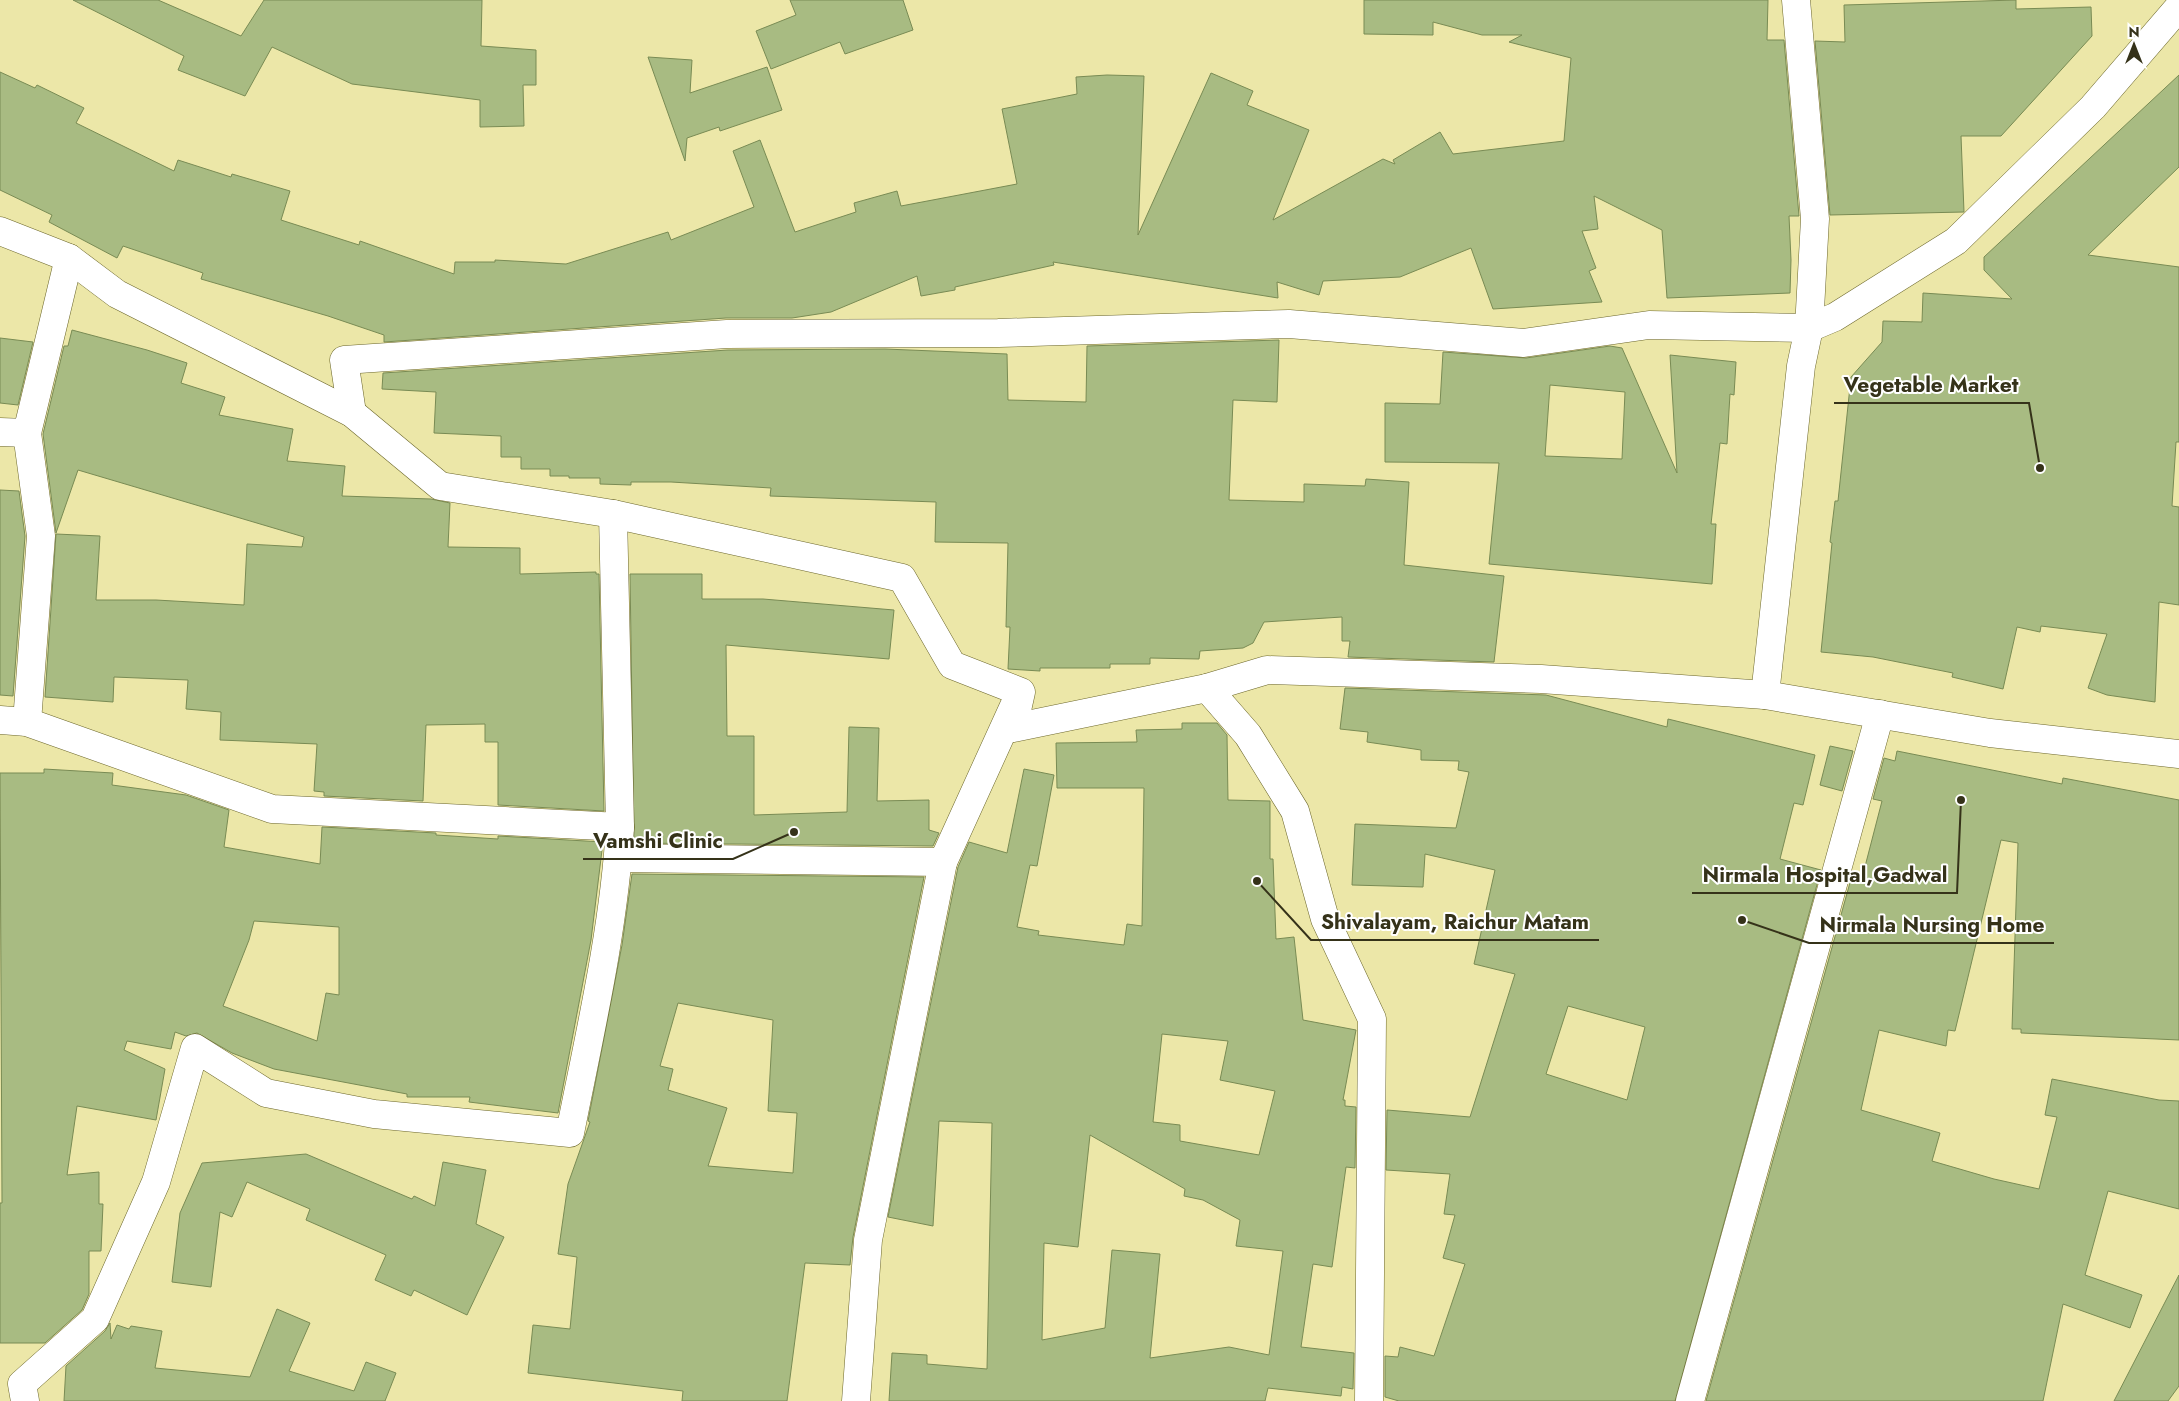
<svg xmlns="http://www.w3.org/2000/svg" width="2179" height="1401" viewBox="0 0 2179 1401" font-family="Jost,sans-serif">
	<style>
		.building { fill: #a8bb82; stroke: #798b54; fill-rule: evenodd }
		.lines { fill: none; stroke-linecap: round; stroke-linejoin: round }
		.minor-casing { stroke: #6c672b; stroke-width: 29 }
		.minor { stroke: #fff; stroke-width: 28 }
		.leader { fill: none; stroke: #353219; stroke-width: 2 }
		.callout-dot { fill: #353219; stroke: #fff; stroke-width: 2 }
		.callout-label { font-size: 21px; text-anchor: middle; font-weight: bold; fill: #353219; stroke: #fff; stroke-width: 4; stroke-linejoin: round; paint-order: stroke }
	</style>
	<rect width="100%" height="100%" fill="#ece7a8"/>
	<g class="building">
		<polygon points="73,0 158,0 241,36 264,0 482,0 481,46 536,50 536,85 523,85 524,126 480,127 480,100 352,84 272,47 245,96 178,70 184,56"/>
		<polygon points="790,0 903,0 913,30 845,54 840,42 771,69 756,31 796,15"/>
		<polygon points="1364,0 1768,0 1767,40 1784,40 1799,216 1789,216 1791,260 1790,293 1667,298 1662,230 1594,196 1598,229 1582,231 1596,268 1589,271 1602,302 1493,309 1471,248 1400,277 1323,281 1319,295 1277,282 1278,298 1053,262 1054,265 955,287 955,290 921,296 917,276 831,312 792,318 726,318 384,342 384,335 328,316 201,279 203,273 123,246 117,258 49,222 52,215 0,190 0,72 35,88 37,85 84,108 76,123 174,171 178,160 231,177 232,174 290,191 281,220 359,245 360,241 454,274 455,262 495,262 495,260 566,264 668,232 671,240 754,207 733,151 760,140 795,232 856,212 854,203 897,191 901,206 1017,184 1002,109 1077,94 1076,77 1107,75 1144,76 1138,235 1211,73 1253,91 1247,105 1309,130 1273,220 1383,159 1395,164 1393,160 1440,132 1453,154 1564,141 1571,58 1509,42 1522,35 1482,35 1433,22 1433,35 1364,34"/>
		<polygon points="2016,0 2016,9 2091,7 2092,36 2001,136 1961,136 1964,212 1830,215 1815,41 1845,42 1844,5"/>
		<polygon points="648,57 692,60 690,93 767,67 782,110 720,131 719,127 687,138 685,161"/>
		<polygon points="2179,75 2179,167 2088,255 2179,267 2179,442 2176,442 2172,506 2179,507 2179,605 2159,602 2155,702 2107,695 2088,688 2107,634 2041,626 2040,632 2017,627 2003,689 1952,677 1953,673 1873,657 1821,652 1832,543 1830,542 1835,501 1838,501 1851,377 1882,342 1883,321 1922,322 1923,293 2012,299 1984,270 1984,257"/>
		<polygon points="72,330 147,350 187,363 181,383 225,397 219,415 293,429 287,461 345,466 342,496 431,499 450,503 448,547 520,548 520,574 596,572 596,574 599,574 604,811 498,805 498,742 485,742 485,724 426,725 423,801 324,796 324,792 314,791 317,744 220,740 221,712 186,709 188,680 114,677 113,702 45,697 56,534 100,536 96,600 156,600 244,605 247,544 302,547 304,537 78,470 56,533 43,434 64,346 68,346"/>
		<polygon points="0,338 33,342 18,405 0,403"/>
		<polygon points="1279,340 1277,402 1233,400 1229,500 1304,502 1304,484 1365,486 1366,479 1409,482 1404,565 1504,576 1494,662 1348,657 1350,641 1342,641 1342,617 1264,622 1253,643 1243,648 1200,651 1199,659 1150,658 1150,664 1110,664 1110,668 1040,668 1040,671 1008,669 1010,627 1006,627 1008,543 935,542 936,502 770,496 771,488 671,482 631,482 631,485 600,484 600,478 569,478 569,476 550,476 550,469 521,469 521,457 501,457 501,436 434,433 436,392 382,389 383,373 728,350 885,349 1007,354 1008,400 1086,402 1087,346"/>
		<path d="M1610,346L1622,348L1677,473L1670,355L1736,362L1734,395L1730,394L1727,444L1720,443L1711,524H1716L1712,584L1489,564L1499,463L1385,462V403L1440,404L1443,352L1526,358ZM1550,385L1625,392L1622,459L1545,456Z"/>
		<polygon points="0,490 19,491 25,536 13,696 0,695"/>
		<polygon points="630,574 702,574 702,599 763,599 894,610 889,659 726,645 727,736 754,736 754,815 847,812 849,727 879,728 877,801 929,800 929,830 939,833 933,846 634,843"/>
		<path d="M1345,688L1546,695L1667,727L1668,719L1815,755L1803,805L1794,803L1780,859L1821,870L1675,1401H1399L1385,1397V1356L1398,1357L1400,1347L1434,1356L1465,1264L1443,1258L1455,1215L1444,1214L1450,1174L1386,1170L1387,1110L1470,1117L1515,974L1474,964L1495,870L1425,854L1423,887L1352,885L1355,824L1456,828L1469,772L1458,770L1459,761L1421,760V750L1367,742L1368,732L1340,729ZM1568,1006L1645,1027L1627,1100L1546,1074Z"/>
		<path d="M1182,723H1217L1227,735L1228,800L1270,801V859H1273L1276,939L1294,937L1303,1020L1356,1030L1343,1100H1345V1106L1356,1107L1355,1168L1346,1167L1332,1267L1313,1264L1301,1347L1354,1353L1353,1389L1342,1387L1341,1396L1268,1388L1265,1401H889L892,1353L927,1355V1364L987,1369L992,1123L939,1121L933,1226L888,1217L958,867L969,842L1007,853L1024,769L1054,775L1037,866L1030,865L1017,927L1039,931L1038,935L1124,945L1127,924L1142,926L1144,788H1057L1056,743L1137,742L1136,730L1182,729ZM1162,1034L1228,1041L1220,1080L1275,1091L1259,1155L1180,1141V1125L1153,1122ZM1090,1135L1185,1189L1184,1196L1203,1200L1240,1220L1236,1246L1283,1251L1269,1355L1229,1347L1150,1358L1160,1254L1112,1250L1105,1328L1042,1340L1044,1243L1078,1247Z"/>
		<polygon points="1830,746 1853,751 1842,791 1820,785"/>
		<polygon points="1897,751 2062,784 2063,778 2179,800 2179,1040 2021,1033 2021,1029 2012,1029 2018,843 2001,840 1955,1031 1948,1030 1946,1046 1879,1030 1861,1110 1940,1133 1932,1161 1994,1179 2039,1189 2057,1117 2045,1115 2052,1079 2159,1100 2179,1101 2179,1209 2108,1191 2085,1275 2142,1295 2130,1328 2063,1304 2043,1401 1706,1401 1851,879 1861,882 1882,801 1873,799 1884,758 1895,761"/>
		<path d="M44,769L113,773L112,785L186,795L229,810L224,847L320,864L322,827L436,833V835L498,839V836L603,842L591,940L558,1113L469,1102L470,1097H407V1094L274,1069L232,1053L197,1033L186,1036L175,1032L171,1049L127,1041L124,1050L165,1069L156,1120L77,1106L67,1175L99,1172V1204H103L101,1251H89V1294L82,1310L45,1343H0V1203H2L0,773H44ZM254,921L339,927V995L326,993L317,1041L223,1006L249,940Z"/>
		<path d="M632,874L924,877L853,1237L850,1265L805,1263L787,1401H682L683,1391L528,1373L533,1325L570,1329L577,1257L558,1254L568,1184L590,1122L588,1121L622,945ZM678,1003L773,1020L768,1111L797,1113L793,1173L708,1166L727,1108L668,1090L673,1069L660,1066Z"/>
		<polygon points="306,1154 412,1199 414,1196 435,1206 443,1162 486,1170 476,1224 504,1237 467,1315 414,1290 411,1296 375,1280 386,1255 306,1220 310,1209 247,1182 232,1217 220,1212 211,1287 172,1282 180,1213 202,1163"/>
		<polygon points="2179,1275 2179,1386 2168,1401 2114,1401"/>
		<polygon points="277,1309 310,1323 289,1371 354,1391 366,1362 396,1373 385,1401 64,1401 66,1366 105,1331 110,1323 111,1339 117,1325 129,1329 131,1326 162,1331 155,1368 250,1377"/>
	</g>
	<g class="lines">
		<defs>
			<g id="minor">
				<polyline points="1796,0 1815,219 1809,328 1801,366 1765,695 1990,733 2179,754"/>
				<polyline points="0,231 69,258 117,294 352,413 440,486 613,514 902,578 952,665 1021,692 1013,728 1207,688"/>
				<polyline points="352,413 344,360 727,334 998,333 1289,324 1524,343 1649,325 1809,328 1835,317 1956,241 2093,107 2179,7"/>
				<polyline points="0,432 27,433 69,258"/>
				<polyline points="27,433 41,536 27,722"/>
				<polyline points="0,720 27,722 272,809 620,827 613,514"/>
				<polyline points="619,858 943,862 1014,706"/>
				<path d="M25,1401L22,1384L95,1319L156,1182L195,1048L266,1093L374,1114L570,1133C590,1032 614,930 620,827"/>
				<polyline points="856,1401 868,1240 943,862"/>
				<polyline points="1369,1401 1372,1019 1325,919 1295,811 1248,735 1207,688 1267,670 1541,679 1765,695"/>
				<polyline points="1690,1401 1880,714"/>
			</g>
		</defs>
		<use href="#minor" class="minor-casing"/>
		<use href="#minor" class="minor"/>
	</g>
	<path class="leader" d="M2040 468L2029 403H1834M794 832L733 859H583M1961 800L1957 893H1692M1257 881L1311 940H1599M1742 920L1809 943H2054"/>
	<g class="callout-dot">
		<circle cx="2040" cy="468" r="5"/>
		<circle cx="794" cy="832" r="5"/>
		<circle cx="1961" cy="800" r="5"/>
		<circle cx="1257" cy="881" r="5"/>
		<circle cx="1742" cy="920" r="5"/>
	</g>
	<g class="callout-label">
		<text x="1931" y="392">Vegetable Market</text>
		<text x="658" y="848">Vamshi Clinic</text>
		<text x="1825" y="882">Nirmala Hospital,Gadwal</text>
		<text x="1455" y="929">Shivalayam, Raichur Matam</text>
		<text x="1932" y="932">Nirmala Nursing Home</text>
	</g>
	<g transform="translate(2134 45)" stroke="#ffffff" stroke-width="4" paint-order="stroke">
	<path d="M0-4L9 19L0 12L-9 19Z" fill="#353219"/>
	<text y="-8" font-size="14" font-weight="bold" text-anchor="middle" fill="#353219">N</text>
	</g>
</svg>
